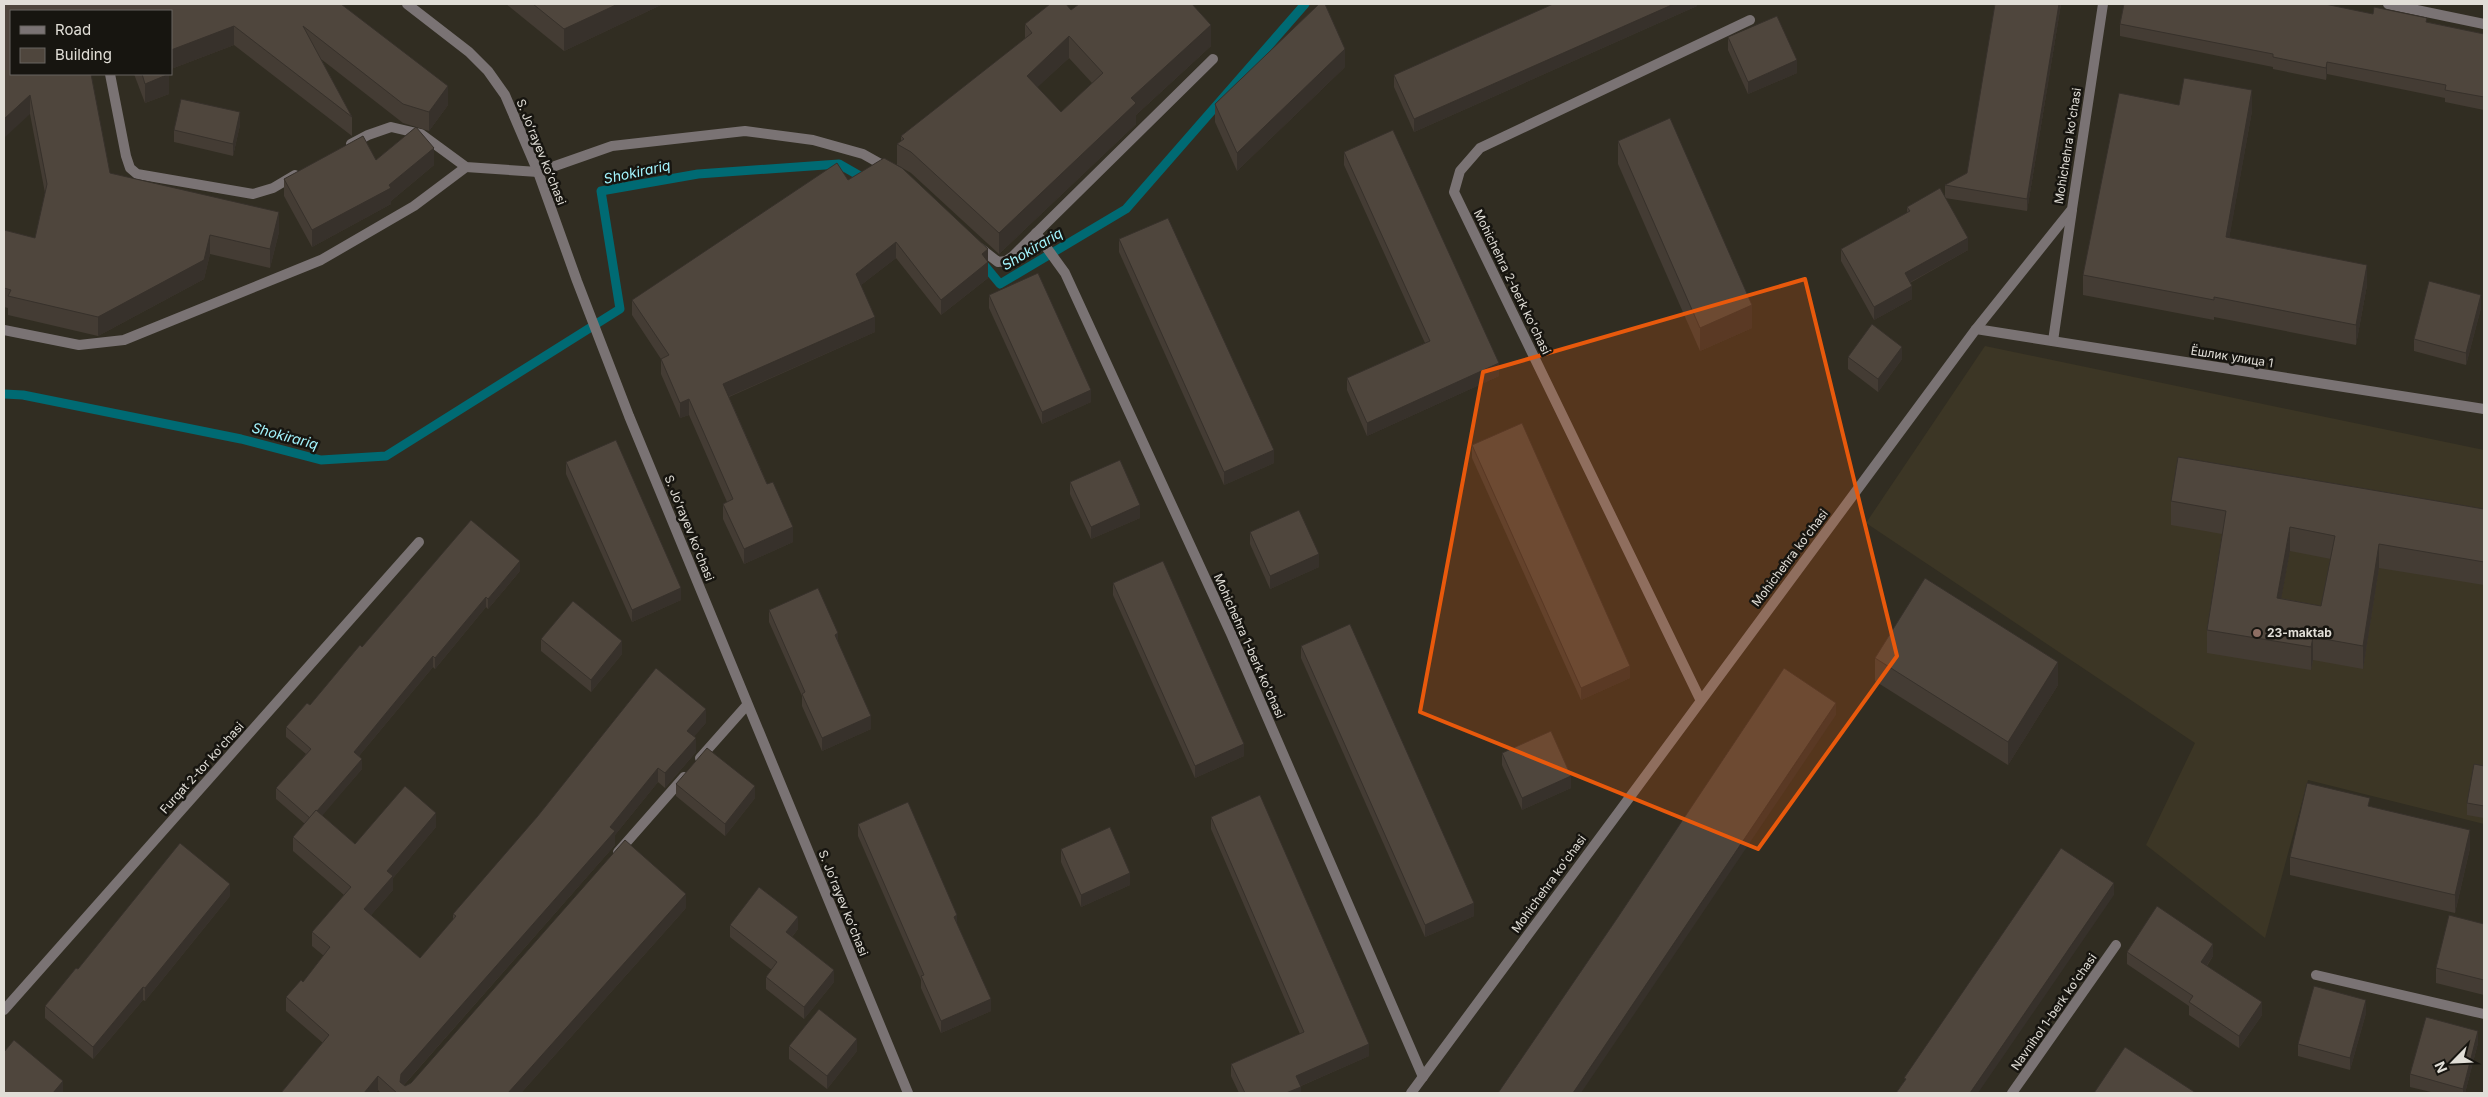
<svg xmlns="http://www.w3.org/2000/svg" width="2488" height="1097" viewBox="0 0 2488 1097" font-family="Inter,sans-serif">
	<style>
		.built { fill: #3c3625 }
		.lines { fill: none; stroke-linecap: round; stroke-linejoin: round }
		.stream { stroke: #006a73; stroke-width: 9 }
		.lane { stroke: #7a7374; stroke-width: 10 }
		.street { stroke: #7a7374; stroke-width: 10 }
		.wall { fill: #443c34; fill-rule: evenodd }
		.shaded-wall { fill: #37312b }
		.building { fill: #4f463d; stroke: #37312b; fill-rule: evenodd }
		.marked { fill: #e8590c; fill-opacity: 0.2; stroke: #e8590c; stroke-width: 4; stroke-linejoin: round }
		.education-dot { fill: #8d6e63; stroke: #171510; stroke-width: 2 }
		.labels { text-anchor: middle; stroke-width: 5; stroke-linejoin: round; paint-order: stroke }
		.street-label { font-size: 12px; fill: #e1ded7; stroke: #171510 }
		.poi-label { font-size: 12px; font-weight: bold; fill: #e1ded7; stroke: #171510; text-anchor: start }
		.water-label { font-size: 14px; font-style: italic; fill: #a3f4fd; stroke: #171510 }
	</style>
	<rect width="100%" height="100%" fill="#312d22"/>
	<polygon class="built" points="1985,346 2484,450 2484,824 2308,780 2265,938 2146,845 2195,743 1866,523"/>
	<g class="lines">
		<g class="stream">
			<polyline points="981,261 1000,284 1126,209 1305,4"/>
			<polyline points="4,394 23,395 241,439 321,460 386,456 620,309 601,191 698,174 839,164 867,180"/>
		</g>
		<g class="lane">
			<polyline points="110,74 126,156 130,168 137,174 253,194 273,188 295,175"/>
			<polyline points="351,144 368,135 391,127 421,134 466,167 538,172"/>
			<polyline points="4,330 79,345 124,340 321,260 414,206 466,167"/>
		</g>
		<g class="street">
			<polyline points="407,4 469,52 488,71 505,95 538,172 577,281 629,416 908,1093"/>
			<polyline points="2388,4 2484,24"/>
			<polyline points="538,172 612,146 745,131 813,140 863,154 888,168"/>
			<polyline points="1036,233 1065,273 1232,636 1423,1077"/>
			<polyline points="980,248 998,262 1006,261 1013,256 1213,59"/>
			<polyline points="1976,329 2484,409"/>
			<polyline points="2053,341 2072,210"/>
			<polyline points="1700,699 1454,192 1460,171 1480,148 1750,20"/>
			<polyline points="700,758 747,705"/>
			<polyline points="618,852 684,777"/>
			<polyline points="2316,975 2484,1014"/>
			<polyline points="4,1010 419,542"/>
			<polyline points="1411,1093 1976,329 2072,209 2103,4"/>
			<polyline points="2012,1093 2116,945"/>
		</g>
	</g>
	<g class="wall">
		<polygon points="4,4 341,4 448,105 429,131 416,127 434,165 391,201 391,204 312,247 284,196 284,179 376,160 416,127 403,123 321,59 352,117 352,136 234,45 171,69 171,11 11,11 110,173 279,232 270,268 210,254 204,279 98,336 8,315 8,308 4,307 4,230 35,238 45,193 30,114"/>
		<polygon points="506,4 663,4 564,51"/>
		<polygon points="1697,4 1697,6 1414,132 1394,87 1394,75"/>
		<polygon points="2061,4 2027,211 1945,198 1968,250 1910,283 1912,299 1874,320 1841,261 1841,249 1907,213 1907,207 1945,196 1945,185 1967,173"/>
		<path d="M1071,10L1211,46L1136,115V124L999,254L911,173L897,165V144L901,141V136L1025,39V24ZM1069,58L1092,83L1061,112L1037,87Z"/>
		<polygon points="2373,14 2427,22 2484,34 2484,110 2445,102 2445,98 2327,74 2326,80 2273,69 2273,67 2120,36 2120,24"/>
		<polygon points="1728,37 1797,73 1748,94 1728,50"/>
		<polygon points="1345,67 1237,171 1215,122 1215,104"/>
		<polygon points="134,74 169,74 169,94 145,103"/>
		<polygon points="2179,105 2252,111 2229,238 2367,285 2356,345 2214,317 2214,320 2083,295 2083,275"/>
		<polygon points="240,125 233,156 174,142 174,130"/>
		<polygon points="1618,141 1752,328 1700,351 1618,164"/>
		<polygon points="1344,152 1499,376 1367,436 1347,390 1347,378 1425,343 1344,165"/>
		<polygon points="848,180 988,249 988,278 941,315 896,258 861,285 875,332 729,397 793,542 744,564 723,519 723,504 727,502 689,415 680,418 661,374 661,359 632,315 632,300"/>
		<polygon points="1119,239 1274,463 1224,485 1119,252"/>
		<polygon points="989,295 1091,402 1042,424 989,308"/>
		<polygon points="2481,308 2466,365 2414,351 2414,339"/>
		<polygon points="1848,357 1902,359 1878,392 1848,369"/>
		<polygon points="1472,445 1630,678 1581,700 1472,458"/>
		<polygon points="566,462 681,600 632,622 566,474"/>
		<polygon points="1070,482 1140,518 1091,539 1070,494"/>
		<path d="M2171,501L2484,509V585L2379,568L2363,669L2313,660L2311,670L2207,653V630L2222,534L2171,525ZM2290,551L2331,559L2321,606L2281,598Z"/>
		<polygon points="1250,532 1319,567 1270,589 1250,544"/>
		<polygon points="520,571 488,609 486,607 435,669 433,667 359,756 362,769 322,815 355,844 436,827 393,878 393,890 371,915 420,958 453,920 453,914 706,723 694,736 696,752 665,788 658,782 615,835 615,845 404,1085 405,1086 411,1083 686,908 521,1093 381,1093 378,1090 376,1093 281,1093 323,1043 286,1011 286,997 303,982 324,956 312,946 312,932 344,895 293,851 293,837 305,824 276,799 276,788 306,754 286,737 286,727 310,705 362,647"/>
		<polygon points="1113,583 1244,756 1195,778 1113,595"/>
		<polygon points="769,610 838,643 871,729 822,751 802,706 802,696 769,622"/>
		<polygon points="541,639 622,654 591,692 541,651"/>
		<polygon points="1301,646 1474,916 1425,937 1301,658"/>
		<polygon points="1875,658 2058,685 2008,765 1875,681"/>
		<polygon points="1502,753 1571,788 1522,810 1502,765"/>
		<polygon points="2484,766 2484,818 2467,815 2467,803"/>
		<polygon points="676,784 755,798 725,836 676,796"/>
		<polygon points="2370,806 2470,848 2455,913 2290,875 2290,857"/>
		<polygon points="1211,817 1369,1056 1301,1086 1301,1093 1239,1093 1231,1076 1231,1064 1300,1034 1211,829"/>
		<polygon points="858,824 957,924 991,1011 941,1033 921,988 921,980 858,836"/>
		<polygon points="1061,849 1130,885 1081,907 1061,862"/>
		<polygon points="230,896 145,1001 143,1000 93,1059 45,1018 45,1006 78,969"/>
		<polygon points="2484,924 2484,995 2436,983 2436,968"/>
		<polygon points="730,925 798,929 792,937 834,982 804,1019 766,989 766,977 772,970 730,937"/>
		<polygon points="2127,952 2213,956 2207,966 2262,1015 2239,1048 2189,1015 2189,1006 2127,964"/>
		<polygon points="2366,1013 2350,1070 2298,1056 2298,1044"/>
		<polygon points="2478,1043 2465,1093 2435,1093 2410,1087 2410,1074"/>
		<polygon points="789,1046 857,1051 827,1089 789,1059"/>
	</g>
	<g class="shaded-wall">
		<polygon points="618,4 663,4 564,51 564,29"/>
		<polygon points="1674,4 1697,4 1697,6 1414,132 1414,119"/>
		<polygon points="2059,4 2061,4 2027,211 2027,199"/>
		<polygon points="1211,25 1211,46 1136,115 1136,124 999,254 999,233 1131,98"/>
		<polygon points="234,26 234,45 171,69 171,50"/>
		<polygon points="1069,36 1069,58 1027,97 1027,76"/>
		<polygon points="1345,49 1345,67 1237,171 1237,153"/>
		<polygon points="1797,60 1797,73 1748,94 1748,82"/>
		<polygon points="2327,62 2327,74 2326,80 2326,68"/>
		<polygon points="169,74 169,94 145,103 145,84"/>
		<polygon points="448,86 448,105 429,131 429,112"/>
		<polygon points="2252,90 2252,111 2226,257 2226,237"/>
		<polygon points="30,95 30,114 4,138 4,119"/>
		<polygon points="240,112 240,125 233,156 233,144"/>
		<polygon points="434,148 434,165 391,201 391,204 312,247 312,230 389,185"/>
		<polygon points="279,212 279,232 270,268 270,249"/>
		<polygon points="210,235 210,254 204,279 98,336 98,317"/>
		<polygon points="1968,238 1968,250 1905,285 1905,273"/>
		<polygon points="896,242 896,258 856,289 856,274"/>
		<polygon points="988,249 988,278 941,315 941,300 982,254"/>
		<polygon points="2367,265 2367,285 2356,345 2356,325"/>
		<polygon points="1912,286 1912,299 1874,320 1874,307"/>
		<polygon points="2481,295 2481,308 2466,365 2466,353"/>
		<polygon points="1752,305 1752,328 1700,351 1700,328"/>
		<polygon points="875,317 875,332 723,399 723,384"/>
		<polygon points="1902,347 1902,359 1878,392 1878,379"/>
		<polygon points="1499,363 1499,376 1367,436 1367,423"/>
		<polygon points="1091,390 1091,402 1042,424 1042,412"/>
		<polygon points="689,399 689,415 680,418 680,403"/>
		<polygon points="1274,450 1274,463 1224,485 1224,472"/>
		<polygon points="1140,505 1140,518 1091,539 1091,527"/>
		<polygon points="793,527 793,542 744,564 744,549"/>
		<polygon points="2290,527 2290,551 2277,621 2277,598"/>
		<polygon points="2379,544 2379,568 2363,669 2363,646"/>
		<polygon points="1319,554 1319,567 1270,589 1270,576"/>
		<polygon points="520,561 520,571 488,609 488,599"/>
		<polygon points="681,588 681,600 632,622 632,610"/>
		<polygon points="486,597 486,607 435,669 435,658"/>
		<polygon points="838,633 838,645 835,635"/>
		<polygon points="2313,637 2313,660 2311,670 2311,647"/>
		<polygon points="622,641 622,654 591,692 591,680"/>
		<polygon points="433,656 433,667 354,762 354,752"/>
		<polygon points="2058,662 2058,685 2008,765 2008,742"/>
		<polygon points="1630,666 1630,678 1581,700 1581,688"/>
		<polygon points="1836,703 1836,715 1581,1093 1573,1093"/>
		<polygon points="706,709 706,723 687,745 687,731"/>
		<polygon points="871,716 871,729 822,751 822,738"/>
		<polygon points="696,738 696,752 665,788 665,773"/>
		<polygon points="1244,744 1244,756 1195,778 1195,766"/>
		<polygon points="362,759 362,769 311,829 311,818"/>
		<polygon points="658,768 658,782 615,835 615,845 401,1088 400,1082 401,1074 610,827"/>
		<polygon points="1571,776 1571,788 1522,810 1522,798"/>
		<polygon points="755,786 755,798 725,836 725,824"/>
		<polygon points="436,813 436,827 393,878 393,890 364,923 364,909 387,871"/>
		<polygon points="2470,830 2470,848 2455,913 2455,895"/>
		<polygon points="1130,873 1130,885 1081,907 1081,895"/>
		<polygon points="2114,883 2114,895 1978,1093 1970,1093"/>
		<polygon points="230,884 230,896 145,1001 145,988"/>
		<polygon points="686,894 686,908 521,1093 508,1093"/>
		<polygon points="1474,903 1474,916 1425,937 1425,925"/>
		<polygon points="957,915 957,928 954,917"/>
		<polygon points="798,917 798,929 786,944 786,932"/>
		<polygon points="2213,944 2213,956 2201,974 2201,962"/>
		<polygon points="834,970 834,982 804,1019 804,1007"/>
		<polygon points="143,987 143,1000 93,1059 93,1047"/>
		<polygon points="991,999 991,1011 941,1033 941,1021"/>
		<polygon points="2366,1000 2366,1013 2350,1070 2350,1058"/>
		<polygon points="2262,1002 2262,1015 2239,1048 2239,1036"/>
		<polygon points="2478,1031 2478,1043 2465,1093 2463,1093 2463,1089"/>
		<polygon points="857,1039 857,1051 827,1089 827,1076"/>
		<polygon points="1369,1044 1369,1056 1296,1088 1296,1076"/>
		<polygon points="378,1076 378,1090 376,1093 364,1093"/>
		<polygon points="63,1081 63,1093 53,1093"/>
		<polygon points="1301,1087 1301,1093 1286,1093"/>
	</g>
	<g class="building">
		<polygon points="4,4 341,4 448,86 429,112 403,104 303,26 352,117 234,26 171,50 171,11 11,11 11,74 91,74 110,173 279,212 270,249 210,235 204,260 98,317 8,296 11,290 4,288 4,230 35,238 47,184 30,95 4,119"/>
		<polygon points="533,4 618,4 564,29"/>
		<path d="M1050,4H1066L1071,10L1079,4H1192L1211,25L1131,98L1136,103L999,233L911,152L897,144L904,139L901,136L1032,33L1025,24ZM1069,36L1103,73L1061,112L1027,76Z"/>
		<polygon points="1319,4 1325,4 1345,49 1237,153 1215,104"/>
		<polygon points="1553,4 1674,4 1414,119 1394,75"/>
		<polygon points="1995,4 2059,4 2027,199 1945,185 1967,173"/>
		<polygon points="2124,4 2325,4 2373,14 2374,7 2427,18 2426,22 2484,34 2484,97 2445,90 2446,85 2327,62 2326,68 2273,57 2273,54 2120,24"/>
		<polygon points="1777,16 1797,60 1748,82 1728,37"/>
		<polygon points="142,74 169,74 145,84"/>
		<polygon points="2184,78 2252,90 2226,237 2367,265 2356,325 2214,297 2214,300 2083,275 2119,93 2179,105"/>
		<polygon points="181,99 240,112 233,144 174,130"/>
		<polygon points="1670,118 1752,305 1700,328 1618,141"/>
		<polygon points="416,127 434,148 389,185 391,188 312,230 284,179 363,136 376,160"/>
		<polygon points="1393,130 1499,363 1367,423 1347,378 1430,341 1344,152"/>
		<polygon points="884,158 902,168 988,249 982,254 988,262 941,300 896,242 856,274 875,317 723,384 767,484 773,482 793,527 744,549 723,504 733,499 689,399 680,403 661,359 669,355 632,300 837,163 848,180"/>
		<polygon points="1940,188 1968,238 1905,273 1912,286 1874,307 1841,249 1910,211 1907,207"/>
		<polygon points="1168,218 1274,450 1224,472 1119,239"/>
		<polygon points="1038,273 1091,390 1042,412 989,295"/>
		<polygon points="2429,281 2481,295 2466,353 2414,339"/>
		<polygon points="1872,324 1902,347 1878,379 1848,357"/>
		<polygon points="1522,423 1630,666 1581,688 1472,445"/>
		<polygon points="616,440 681,588 632,610 566,462"/>
		<path d="M2178,457L2484,509V562L2379,544L2363,646L2313,637L2311,647L2207,630L2226,511L2171,501ZM2290,527L2335,536L2321,606L2277,598Z"/>
		<polygon points="1120,460 1140,505 1091,527 1070,482"/>
		<polygon points="1299,510 1319,554 1270,576 1250,532"/>
		<polygon points="471,520 520,561 488,599 486,597 435,658 433,656 354,752 362,759 317,811 316,810 310,818 276,788 311,749 286,727 307,703 310,705 360,645 362,647"/>
		<polygon points="1163,561 1244,744 1195,766 1113,583"/>
		<polygon points="1925,578 2058,662 2008,742 1875,658"/>
		<polygon points="818,588 838,633 835,635 871,716 822,738 802,694 805,692 769,610"/>
		<polygon points="573,601 622,641 591,680 541,639"/>
		<polygon points="1350,624 1474,903 1425,925 1301,646"/>
		<polygon points="656,668 706,709 687,731 696,738 665,773 658,768 610,827 615,831 401,1074 400,1082 405,1086 411,1083 625,840 686,894 508,1093 397,1093 378,1076 364,1093 281,1093 329,1035 286,997 301,980 303,982 330,947 312,932 351,887 293,837 316,810 355,844 405,786 436,813 387,871 393,876 364,909 420,958 456,916 453,914 537,817"/>
		<polygon points="1784,668 1836,703 1573,1093 1498,1093 1618,917"/>
		<polygon points="1551,731 1571,776 1522,798 1502,753"/>
		<polygon points="707,748 755,786 725,824 676,784"/>
		<polygon points="2474,764 2484,766 2484,806 2467,803"/>
		<polygon points="2307,783 2370,798 2368,806 2470,830 2455,895 2290,857"/>
		<polygon points="1260,795 1369,1044 1296,1076 1301,1087 1286,1093 1245,1093 1231,1064 1304,1032 1211,817"/>
		<polygon points="908,802 957,915 954,917 991,999 941,1021 921,976 924,975 858,824"/>
		<polygon points="1110,827 1130,873 1081,895 1061,849"/>
		<polygon points="180,843 230,884 145,988 143,987 93,1047 45,1006 76,968 78,969"/>
		<polygon points="2061,848 2114,883 1970,1093 1896,1093 1906,1079 1904,1078"/>
		<polygon points="759,887 798,917 786,932 834,970 804,1007 766,977 777,962 730,925"/>
		<polygon points="2157,906 2213,944 2201,962 2262,1002 2239,1036 2189,1002 2193,996 2127,952"/>
		<polygon points="2449,915 2484,924 2484,980 2436,968"/>
		<polygon points="2314,986 2366,1000 2350,1058 2298,1044"/>
		<polygon points="819,1009 857,1039 827,1076 789,1046"/>
		<polygon points="2426,1017 2478,1031 2463,1089 2410,1074"/>
		<polygon points="14,1040 63,1081 53,1093 4,1093 4,1052"/>
		<polygon points="2125,1047 2196,1093 2094,1093"/>
	</g>
	<path class="marked" d="M1805,279L1897,656L1758,849L1420,712L1483,372Z"/>
	<circle class="education-dot" cx="2257" cy="633" r="5"/>
	<g class="labels">
		<g class="street-label">
			<text transform="translate(2068 146) rotate(-81)" y="4">Mohichehra ko'chasi</text>
			<text transform="translate(541 152) rotate(68)" y="4">S. Joʻrayev koʻchasi</text>
			<text transform="translate(1512 282) rotate(64)" y="4">Mohichehra 2-berk ko'chasi</text>
			<text transform="translate(2232 357) rotate(9)" y="4">Ёшлик улица 1</text>
			<text transform="translate(689 528) rotate(68)" y="4">S. Joʻrayev koʻchasi</text>
			<text transform="translate(1790 558) rotate(-53)" y="4">Mohichehra ko'chasi</text>
			<text transform="translate(1249 646) rotate(66)" y="4">Mohichehra 1-berk ko'chasi</text>
			<text transform="translate(202 768) rotate(-48)" y="4">Furqat 2-tor ko'chasi</text>
			<text transform="translate(1549 884) rotate(-54)" y="4">Mohichehra ko'chasi</text>
			<text transform="translate(843 903) rotate(68)" y="4">S. Joʻrayev koʻchasi</text>
			<text transform="translate(2054 1012) rotate(-55)" y="4">Navnihol 1-berk ko'chasi</text>
		</g>
		<g class="poi-label">
			<text x="2267" y="637">23-maktab</text>
		</g>
		<g class="water-label">
			<text transform="translate(637 172) rotate(-12)" y="5">Shokirariq</text>
			<text transform="translate(1032 249) rotate(-31)" y="5">Shokirariq</text>
			<text transform="translate(285 436) rotate(15)" y="5">Shokirariq</text>
		</g>
	</g>
	<rect width="2488" height="1097" fill="none" stroke="#e1ded7" stroke-width="10"/>
	<rect x="10" y="10" width="162" height="65" fill="#171510" stroke="#686560"/>
	<rect x="20" y="26" width="25" height="8" fill="#7a7374" stroke="#686560"/>
	<text x="55" y="35" font-size="15" fill="#e1ded7">Road</text>
	<rect x="20" y="48" width="25" height="15" fill="#4f463d" stroke="#686560"/>
	<text x="55" y="60" font-size="15" fill="#e1ded7">Building</text>
	<g transform="translate(2453 1062) rotate(246)" stroke="#171510" stroke-width="4" paint-order="stroke">
	<path d="M0-4L9 19L0 12L-9 19Z" fill="#e1ded7"/>
	<text y="-8" font-size="14" font-weight="bold" text-anchor="middle" fill="#e1ded7">N</text>
	</g>
</svg>
